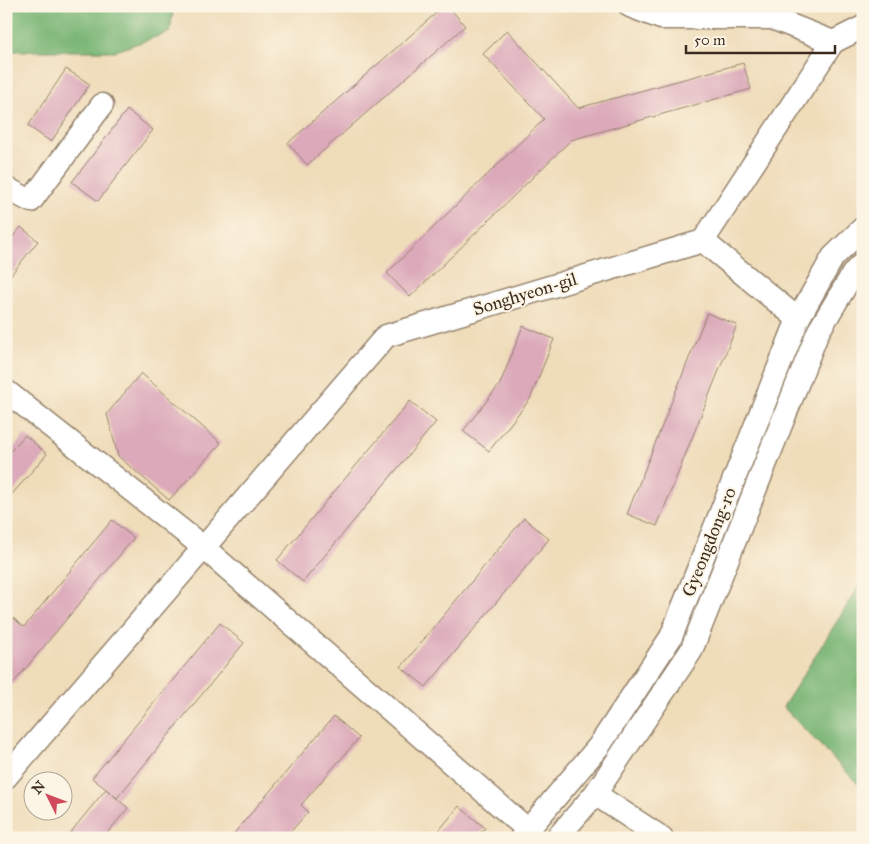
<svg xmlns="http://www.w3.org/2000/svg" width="869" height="844" viewBox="0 0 869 844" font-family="'IM FELL Great Primer',serif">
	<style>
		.forest { fill: #7ab676; stroke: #5a704a }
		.building { fill: #dba9ba }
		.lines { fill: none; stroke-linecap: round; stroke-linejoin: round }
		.minor-casing { stroke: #95836c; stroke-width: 25 }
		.minor { stroke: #fff; stroke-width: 22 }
		.labels { text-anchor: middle; stroke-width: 4; stroke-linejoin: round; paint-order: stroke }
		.street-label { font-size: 18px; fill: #3b2a1e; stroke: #fcf5e5 }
	</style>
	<rect width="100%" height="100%" fill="#fcf5e5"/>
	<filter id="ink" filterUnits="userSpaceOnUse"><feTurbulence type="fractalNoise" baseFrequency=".02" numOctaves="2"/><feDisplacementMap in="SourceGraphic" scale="10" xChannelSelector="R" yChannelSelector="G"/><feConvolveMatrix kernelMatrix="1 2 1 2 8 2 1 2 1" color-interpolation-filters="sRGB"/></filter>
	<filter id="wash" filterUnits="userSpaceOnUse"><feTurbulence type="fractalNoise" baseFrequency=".0096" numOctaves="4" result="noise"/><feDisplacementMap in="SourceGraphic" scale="20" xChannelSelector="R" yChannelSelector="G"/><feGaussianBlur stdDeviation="1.12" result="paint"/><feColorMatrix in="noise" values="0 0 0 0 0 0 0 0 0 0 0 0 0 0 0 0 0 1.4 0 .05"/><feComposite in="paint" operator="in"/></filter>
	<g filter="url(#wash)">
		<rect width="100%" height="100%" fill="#efdcb9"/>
		<g class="forest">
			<polygon points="6,6 166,6 173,11 170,32 116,51 6,51"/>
			<polygon points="863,580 863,789 783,707"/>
		</g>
		<g id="blocks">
			<g class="building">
				<polygon points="444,6 448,6 465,26 307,165 288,143"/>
				<polygon points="507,30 578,108 743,63 751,89 571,140 410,297 387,273 544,119 483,54"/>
				<polygon points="66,69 90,84 51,142 28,126"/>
				<polygon points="127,110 153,130 98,201 72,182"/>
				<polygon points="21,227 38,241 6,281 6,245"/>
				<polygon points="707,313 737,325 657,526 627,514"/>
				<polygon points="523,326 554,339 530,399 489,451 463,431 500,384"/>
				<polygon points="141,373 221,443 169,500 118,456 107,414"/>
				<polygon points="410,401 436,422 303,582 277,560"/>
				<polygon points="25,435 47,454 6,501 6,456"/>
				<polygon points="524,518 549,539 426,687 401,667"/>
				<polygon points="112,520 134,538 6,692 6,627 13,618 24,627"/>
				<polygon points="220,623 244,643 117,798 92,778"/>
				<polygon points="334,716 359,738 301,805 308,812 285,838 230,838"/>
				<polygon points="106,789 128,808 103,838 66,838"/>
				<polygon points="459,806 485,828 476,838 433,838"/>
			</g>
		</g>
	</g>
	<g filter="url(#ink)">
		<use href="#blocks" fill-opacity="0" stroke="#95836c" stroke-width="1"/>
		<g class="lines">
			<defs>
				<g id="minor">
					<polyline points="630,6 661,18 772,18 833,42 863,27"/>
					<polyline points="6,188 31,201 102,105"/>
					<polyline points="703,241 798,319"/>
					<polyline points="6,391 203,547 528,830"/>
					<polyline points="6,777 386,336 703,241 833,42"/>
					<polyline points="595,794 662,838"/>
					<polyline points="521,838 599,746 671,637 798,319 833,257 863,228"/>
					<polyline points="557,838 595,794 691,651 818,332 854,272 863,263"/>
				</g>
			</defs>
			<use href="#minor" class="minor-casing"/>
			<use href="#minor" class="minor"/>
		</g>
	</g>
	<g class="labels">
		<g class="street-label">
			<text transform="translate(525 294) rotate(-17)" y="6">Songhyeon-gil</text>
			<text transform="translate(709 542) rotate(-68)" y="6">Gyeongdong-ro</text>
		</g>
	</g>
	<rect width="869" height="844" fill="none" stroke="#fcf5e5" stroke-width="25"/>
	<g transform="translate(48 796) rotate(312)"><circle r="24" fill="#fcf5e5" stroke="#afa495"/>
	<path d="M0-4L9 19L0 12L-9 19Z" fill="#d1495b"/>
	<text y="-8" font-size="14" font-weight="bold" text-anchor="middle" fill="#3b2a1e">N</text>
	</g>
	<path d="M686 45v8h149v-8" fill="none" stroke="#3b2a1e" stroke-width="2.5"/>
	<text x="694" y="45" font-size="15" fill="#3b2a1e" stroke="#fcf5e5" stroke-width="4" paint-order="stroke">50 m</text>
</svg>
